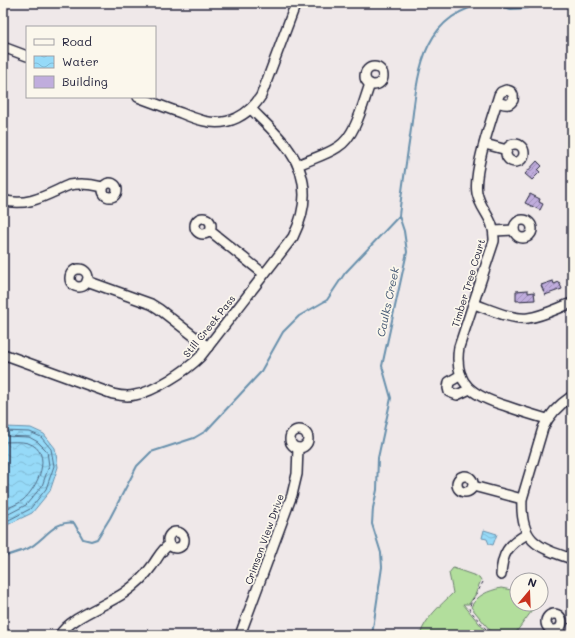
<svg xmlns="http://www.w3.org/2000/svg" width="575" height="638" viewBox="0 0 575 638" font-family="Mali,sans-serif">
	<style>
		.pitch { fill: #b2de9c; stroke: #6a806c }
		.water { fill: url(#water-waves); stroke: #6890ac }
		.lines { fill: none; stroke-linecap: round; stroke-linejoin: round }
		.shore { stroke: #506c87; stroke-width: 1 }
		.stream { stroke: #6890ac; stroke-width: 2 }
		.building { fill: url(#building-hatch); stroke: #22223b }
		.minor-casing { stroke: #22223b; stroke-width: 12 }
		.path { stroke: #22223b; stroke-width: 1; stroke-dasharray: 3 3; stroke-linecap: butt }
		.minor { stroke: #fbf7ec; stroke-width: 9 }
		.labels { text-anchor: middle; stroke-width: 3.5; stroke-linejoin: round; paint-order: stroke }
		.street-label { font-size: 10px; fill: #22223b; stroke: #fbf7ec }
		.water-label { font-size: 11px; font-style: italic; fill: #455974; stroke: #fbf7ec }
	</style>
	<defs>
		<pattern id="water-waves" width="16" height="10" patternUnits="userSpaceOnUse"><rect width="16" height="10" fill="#96daf8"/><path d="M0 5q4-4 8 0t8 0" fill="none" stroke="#81bbd6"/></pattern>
		<pattern id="building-hatch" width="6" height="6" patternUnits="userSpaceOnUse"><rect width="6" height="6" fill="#c0addd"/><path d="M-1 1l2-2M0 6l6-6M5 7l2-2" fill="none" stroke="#9c8cb4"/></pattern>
	</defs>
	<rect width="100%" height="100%" fill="#efe8e9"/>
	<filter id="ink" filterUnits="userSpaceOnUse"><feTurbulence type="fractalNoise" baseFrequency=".025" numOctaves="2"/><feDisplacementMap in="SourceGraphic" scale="8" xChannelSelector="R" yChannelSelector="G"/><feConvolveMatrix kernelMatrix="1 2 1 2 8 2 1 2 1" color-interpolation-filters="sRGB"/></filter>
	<g filter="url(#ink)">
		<g class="pitch">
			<path d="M453,568L479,577L481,580L475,595L469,604H463L489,635H420C425,618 441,605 453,593L449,573Z"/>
			<path d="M501,588L517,591V604H537L514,635H494L471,607C477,595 488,591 501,588Z"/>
		</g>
		<g class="water">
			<polygon points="6,427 31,428 44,434 55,448 58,467 50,491 32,513 3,527 3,428"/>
			<polygon points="484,530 497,534 493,545 489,544 487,539 482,538"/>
		</g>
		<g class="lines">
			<g class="shore">
				<polyline points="3,431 30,432 41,437 51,449 54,466 46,489 30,509 3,523"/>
				<polyline points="3,436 29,437 38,442 47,451 49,466 42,486 26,505 3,517"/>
				<path d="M3,442C11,442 21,441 28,443C55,452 37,488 23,500C17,505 9,507 3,510"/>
			</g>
			<g class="stream">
				<polyline points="487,3 511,9 528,8 533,3"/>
				<path d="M3,557C11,554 19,552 27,549C43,542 54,519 74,523L83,539L91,541L97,539L110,518L137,466L151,452L194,438L206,431L260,373L283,332L299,316L327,300L345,273L399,216"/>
				<path d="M372,635L382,567L381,553L372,524L373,508L377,490L378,458L391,398L382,366L407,252L404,231L399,216C402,187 407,158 411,129C418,74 420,15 487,3"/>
			</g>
		</g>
		<g class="building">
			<polygon points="537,161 542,166 538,170 540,172 532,180 525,174"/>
			<polygon points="530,194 540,199 539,202 543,204 540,210 525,203"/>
			<polygon points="553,281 554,284 559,282 562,289 545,295 541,285"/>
			<polygon points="528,290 528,293 534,292 535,300 516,301 516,291"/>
		</g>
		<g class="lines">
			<defs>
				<g id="minor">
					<polyline points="3,47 27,56"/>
					<circle cx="374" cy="76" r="9"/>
					<path d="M138,97C152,102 166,108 181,113C188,116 196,119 204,121C228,127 249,115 261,96L296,3"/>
					<path d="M497,102C504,104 509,107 513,100C514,94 512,91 506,90L501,92L499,95C492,118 473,171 477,193C481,212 495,218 494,241L459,347C453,384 473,396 506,406C520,411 533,415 547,419"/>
					<polyline points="485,144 507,150"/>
					<circle cx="515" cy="153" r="9"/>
					<path d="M298,165C311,159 326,155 338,147C356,136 363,103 370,84"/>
					<circle cx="110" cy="190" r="7"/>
					<path d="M3,200C27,208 48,194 69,185C81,183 91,184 103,187"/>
					<circle cx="203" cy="226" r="8"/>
					<circle cx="523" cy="229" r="9"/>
					<polyline points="210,231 264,274"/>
					<polyline points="494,231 514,230"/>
					<circle cx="79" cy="278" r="9"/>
					<polyline points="87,281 151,304 159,309 208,347"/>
					<path d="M474,304C489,309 512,320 528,318C543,316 558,308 572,303"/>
					<path d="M3,354L113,394C121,396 128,397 135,395C154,392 187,370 200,357L293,237C308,207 309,178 289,150C279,135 264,122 251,109"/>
					<polyline points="461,375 449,382 448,388 449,392 457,395 470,389"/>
					<path d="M572,396C560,404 549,415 543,428L522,499C520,541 536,547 572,559"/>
					<circle cx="299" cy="439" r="9"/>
					<circle cx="465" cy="484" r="8"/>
					<polyline points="473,486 522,499"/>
					<circle cx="176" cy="540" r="8"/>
					<path d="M501,575C502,553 508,545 527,534"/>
					<circle cx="554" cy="622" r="8"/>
					<path d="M60,635C69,618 107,605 124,593C134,586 145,576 152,566C158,558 161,550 169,545"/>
					<polyline points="240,635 292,495 297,474 298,448"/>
				</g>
			</defs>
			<use href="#minor" class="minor-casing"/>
			<g class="path">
				<polyline points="483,582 475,597 472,600 469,609 491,635"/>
				<polyline points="562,623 572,624"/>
			</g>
			<use href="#minor" class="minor"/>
		</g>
	</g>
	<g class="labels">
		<g class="street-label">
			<text transform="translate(468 283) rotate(-73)" y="4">Timber Tree Court</text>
			<text transform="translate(209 326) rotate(-51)" y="4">Still Creek Pass</text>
			<text transform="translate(264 539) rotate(-70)" y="4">Crimson View Drive</text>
		</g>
		<g class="water-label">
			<text transform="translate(388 302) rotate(-78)" y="4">Caulks Creek</text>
		</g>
	</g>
	<rect width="575" height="638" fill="none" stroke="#fbf7ec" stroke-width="16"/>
	<rect x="8" y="8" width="559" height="622" fill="none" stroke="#22223b" stroke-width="1.5" filter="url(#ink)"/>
	<rect x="26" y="26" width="130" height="72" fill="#fbf7ec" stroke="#a4a2a5"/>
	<rect x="34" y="39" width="20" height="6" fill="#fbf7ec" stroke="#a4a2a5"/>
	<text x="62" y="46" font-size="12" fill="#22223b">Road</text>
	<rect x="34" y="56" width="20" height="12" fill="url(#water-waves)" stroke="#a4a2a5"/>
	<text x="62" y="66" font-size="12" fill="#22223b">Water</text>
	<rect x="34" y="76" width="20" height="12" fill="#c0addd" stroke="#a4a2a5"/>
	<text x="62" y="86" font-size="12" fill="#22223b">Building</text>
	<g transform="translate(529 592) rotate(19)"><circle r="19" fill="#fbf7ec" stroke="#a4a2a5"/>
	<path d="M0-3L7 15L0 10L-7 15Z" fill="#c8321e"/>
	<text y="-6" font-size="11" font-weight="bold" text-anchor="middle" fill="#22223b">N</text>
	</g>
</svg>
